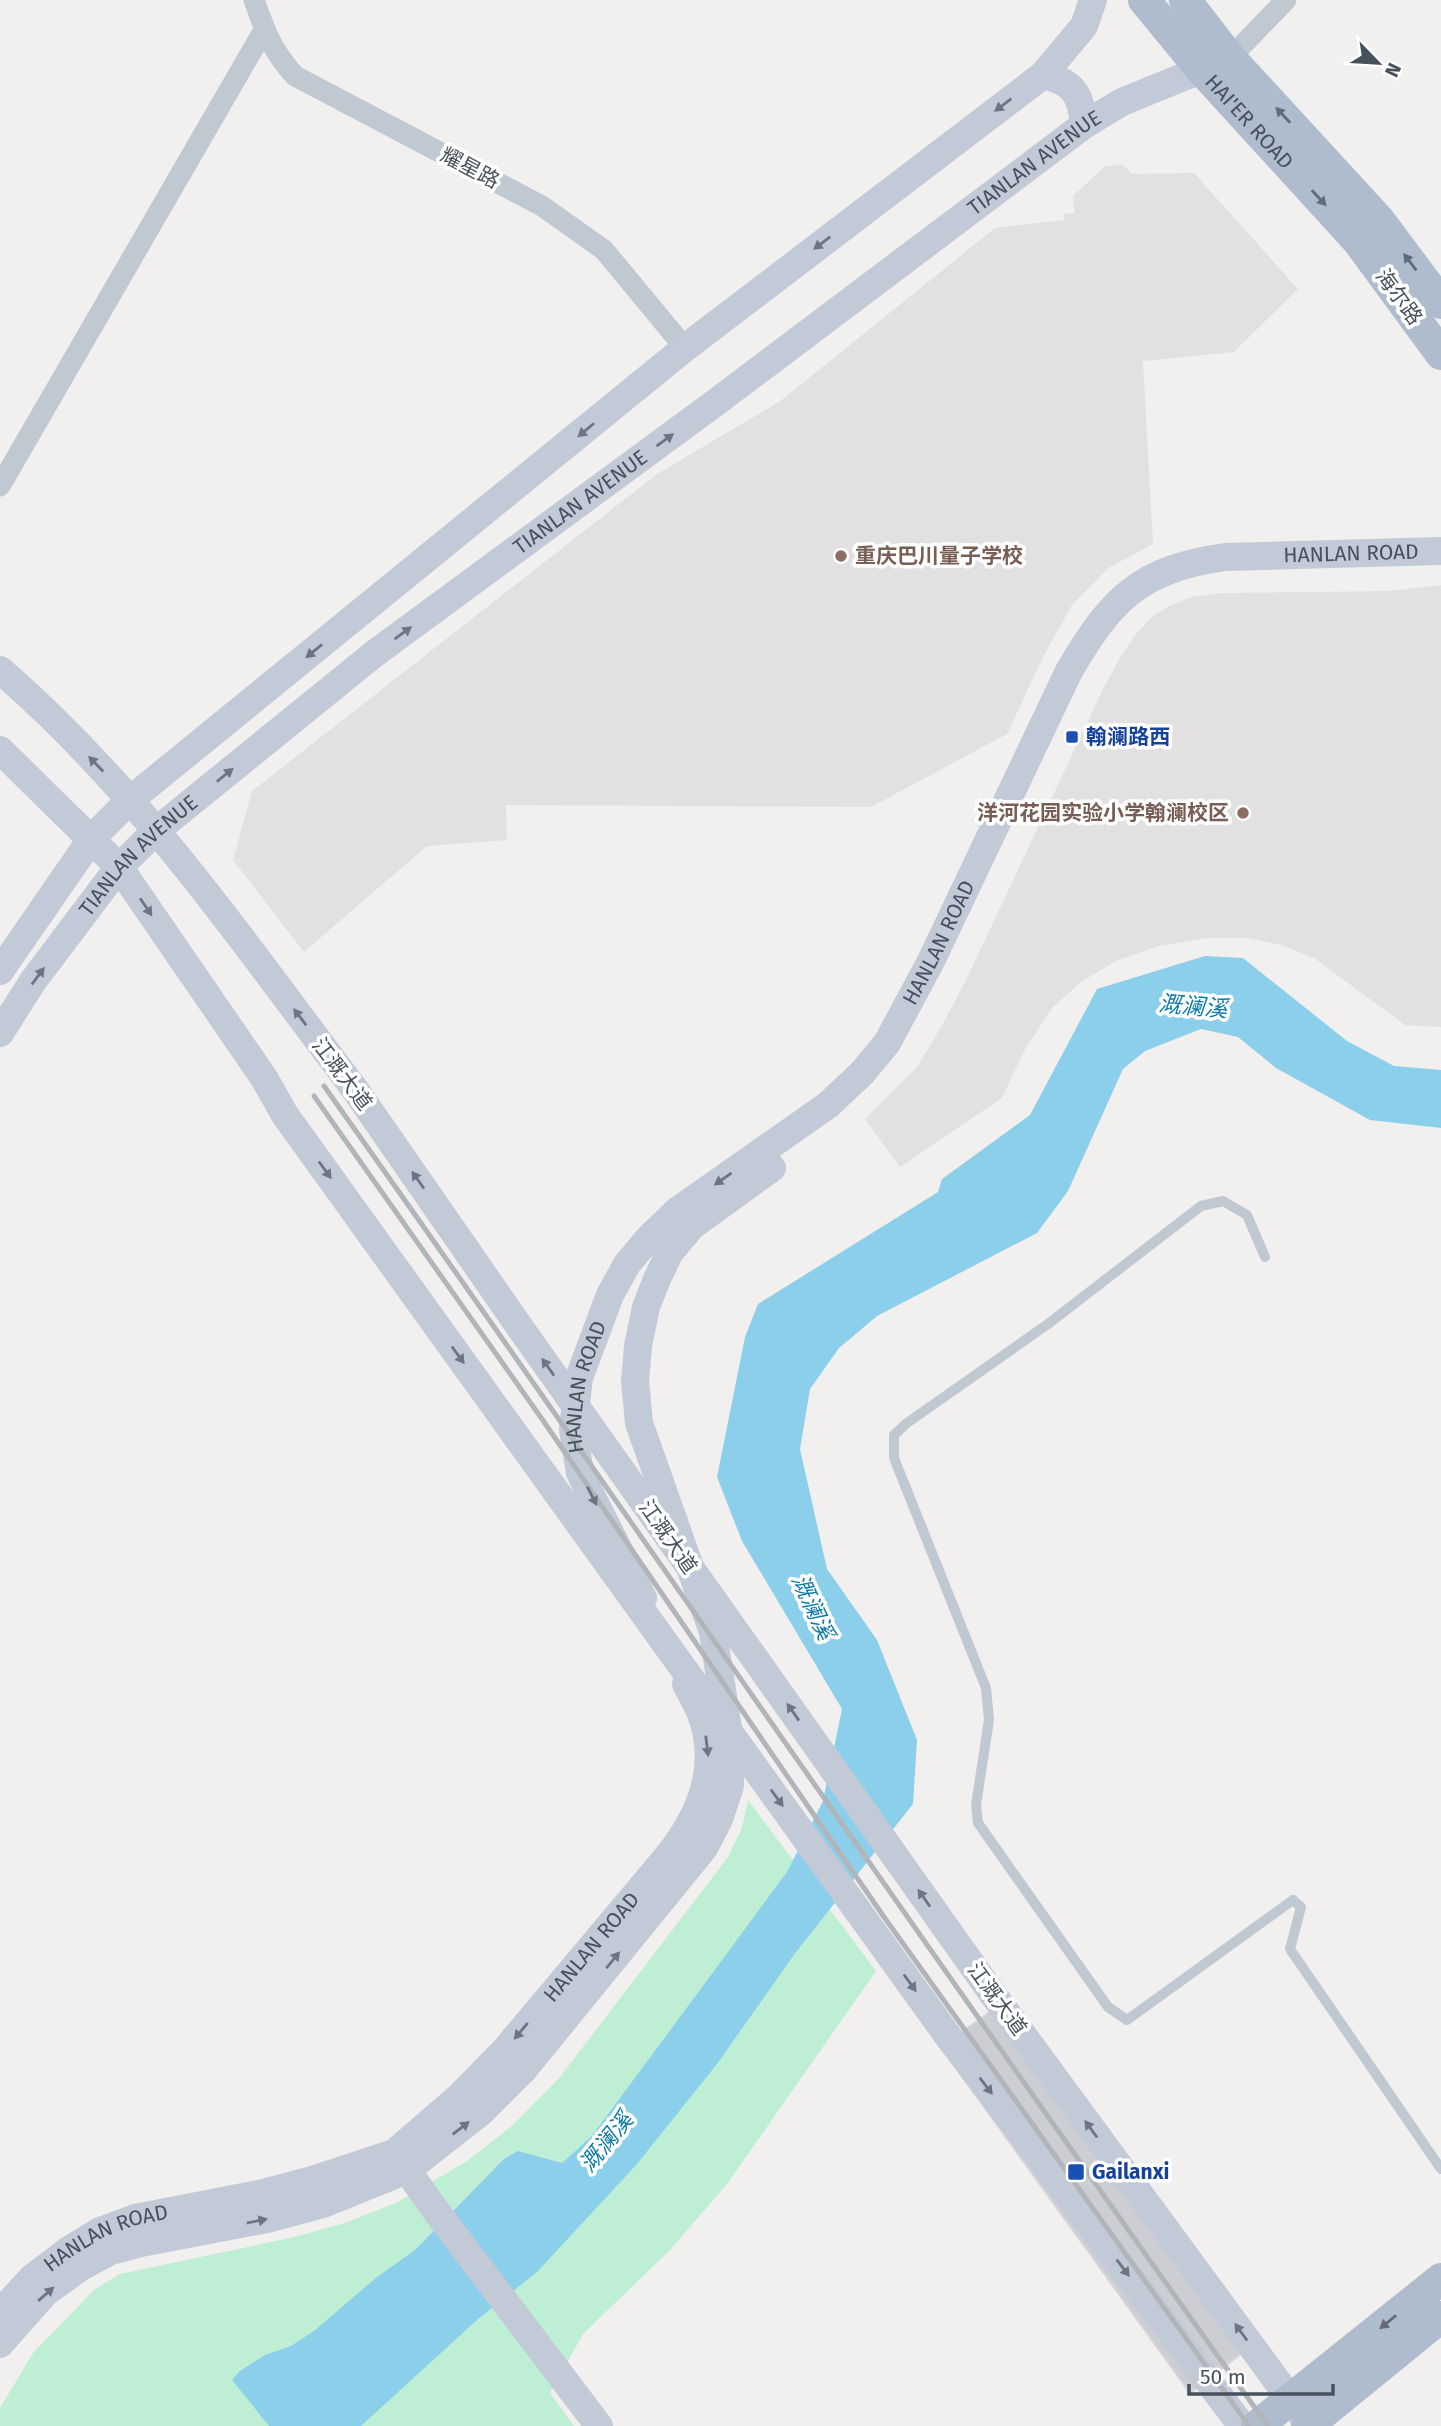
<svg xmlns="http://www.w3.org/2000/svg" width="1441" height="2426" viewBox="0 0 1441 2426" font-family="'Fira Sans','Noto Sans SC',sans-serif">
	<style>
		.education { fill: #e3e0e1 }
		.green { fill: #beefd5 }
		.water { fill: #8ccfeb }
		.building { fill: #ccced4; stroke: #d3d5db; stroke-width: 2 }
		.lines { fill: none; stroke-linecap: round; stroke-linejoin: round }
		.lane { stroke: #c0c8d1; stroke-width: 10 }
		.street { stroke: #c0c8d1; stroke-width: 21 }
		.secondary { stroke: #c2cad8; stroke-width: 28 }
		.primary { stroke: #afbcce; stroke-width: 32 }
		.rail { stroke: #b1b4b9; stroke-width: 5 }
		.secondary-bridge { stroke: #c2cad8; stroke-width: 28 }
		.oneway { fill: #6c7581 }
		.oneway2 { fill: #616c78 }
		.education-dot { fill: #8d6e63; stroke: #fff; stroke-width: 2.5 }
		.transit-dot { fill: #1a4fb4; stroke: #fff; stroke-width: 2.5 }
		.labels { text-anchor: middle; stroke-width: 7; stroke-linejoin: round; paint-order: stroke }
		.street-label { font-size: 21px; fill: #47515c; stroke: #fff }
		.education-label { font-size: 21px; font-weight: bold; fill: #785e54; stroke: #fff; text-anchor: start }
		.transit-label { font-size: 21px; font-weight: bold; fill: #164399; stroke: #fff; text-anchor: start }
		.water-label { font-size: 23px; font-style: italic; fill: #0e7ba9; stroke: #fff }
	</style>
	<rect width="100%" height="100%" fill="#f2efef"/>
	<g class="education">
		<polygon points="1122,164 1132,174 1194,173 1298,289 1234,352 1143,361 1153,544 1108,568 1072,605 1044,655 1007,734 871,807 506,805 507,840 427,846 304,952 233,860 252,791 657,474 779,402 995,228 1064,220 1064,214 1075,213 1073,196 1104,167"/>
		<polygon points="1441,585 1441,1027 1405,1025 1314,958 1282,945 1247,938 1208,938 1158,946 1116,961 1081,982 1052,1008 1024,1051 1002,1098 900,1167 865,1119 917,1067 945,1020 967,978 1103,689 1121,656 1136,634 1152,617 1171,605 1192,597 1221,593 1390,591"/>
	</g>
	<polygon class="green" points="748,1800 876,1971 727,2184 670,2250 583,2334 550,2393 574,2426 0,2426 0,2408 33,2353 94,2290 120,2274 290,2238 345,2223 398,2202 467,2161 512,2126 560,2077 728,1857 742,1828"/>
	<polygon class="water" points="1205,956 1243,958 1347,1041 1394,1066 1441,1070 1441,1128 1370,1120 1276,1068 1238,1037 1201,1029 1145,1051 1123,1069 1068,1191 1037,1233 877,1316 839,1348 810,1389 800,1449 827,1569 877,1640 917,1740 913,1804 796,1952 717,2064 637,2164 538,2271 478,2319 361,2426 269,2426 232,2380 240,2371 265,2355 291,2346 314,2331 377,2277 415,2250 504,2159 518,2151 562,2163 592,2136 787,1872 823,1801 842,1709 742,1541 717,1477 745,1337 758,1304 938,1192 942,1179 1030,1115 1097,989"/>
	<polygon class="building" points="1004,2002 1250,2347 1190,2393 941,2047"/>
	<g class="lines">
		<polyline class="lane" points="1265,1257 1247,1215 1223,1201 1201,1206 1048,1324 907,1423 894,1435 894,1458 986,1688 989,1720 976,1805 978,1823 1108,2007 1127,2020 1293,1900 1301,1907 1290,1949 1441,2169"/>
		<g class="street">
			<path d="M254,0C266,33 271,49 295,76L542,206L604,250L685,348"/>
			<polyline points="1230,58 1286,0"/>
			<polyline points="0,486 264,30"/>
		</g>
		<g class="secondary">
			<path d="M1043,75C1074,82 1081,95 1084,125"/>
			<path d="M0,670C140,790 245,945 356,1091"/>
			<polyline points="0,750 119,867 264,1078 285,1115"/>
			<polyline points="0,971 92,838 130,800 685,348 1043,75 1084,26 1093,0"/>
			<path id="s1" d="M0,1033L33,981L119,867L157,830L374,654L719,400L1084,125L1122,102L1220,62"/>
			<path id="s2" d="M643,1598L580,1473L573,1429L579,1378L610,1295L627,1264L649,1238L677,1211L828,1105L862,1073L887,1043L931,961L1069,671C1111,599 1140,569 1225,557L1441,551"/>
			<polyline points="992,1993 1302,2415"/>
			<polyline points="945,2032 1242,2426"/>
			<polyline points="397,2156 436,2211 599,2426"/>
			<path id="s3" d="M0,2313L32,2278L69,2250L100,2231L135,2218L259,2194L312,2180L394,2153L460,2096L505,2050L667,1857C700,1816 721,1767 701,1714C697,1704 691,1694 686,1684"/>
			<polyline points="0,2344 45,2293 81,2267 111,2251 141,2243 267,2219 323,2204 407,2170 481,2112 524,2069 704,1848 719,1819 730,1786 731,1748 713,1632 639,1423 635,1381 638,1346 646,1307 657,1279 670,1252 692,1226 772,1168"/>
		</g>
		<g class="primary">
			<path id="s4" d="M1144,0L1200,68L1358,241L1441,354"/>
			<polyline points="1185,0 1230,58 1379,220 1441,303"/>
			<polyline points="1257,2426 1441,2279"/>
			<polyline points="1307,2426 1441,2317"/>
		</g>
		<g class="rail">
			<path d="M324,1086C640,1531 949,1982 1268,2426"/>
			<polyline points="314,1096 542,1419 884,1917 1249,2426"/>
		</g>
		<g class="secondary-bridge">
			<polyline points="356,1091 521,1329 992,1993"/>
			<polyline points="285,1115 945,2032"/>
		</g>
	</g>
	<defs><path id="oneway-solid" d="M-6-.8H1V-3.2L6.5 0L1 3.2V.8H-6Z" transform="scale(1.75)"/></defs>
	<g class="oneway">
		<use href="#oneway-solid" transform="translate(1003 105) rotate(143)"/>
		<use href="#oneway-solid" transform="translate(822 243) rotate(143)"/>
		<use href="#oneway-solid" transform="translate(586 430) rotate(140)"/>
		<use href="#oneway-solid" transform="translate(665 440) rotate(-36)"/>
		<use href="#oneway-solid" transform="translate(403 633) rotate(-36)"/>
		<use href="#oneway-solid" transform="translate(314 651) rotate(141)"/>
		<use href="#oneway-solid" transform="translate(96 764) rotate(-134)"/>
		<use href="#oneway-solid" transform="translate(225 775) rotate(-39)"/>
		<use href="#oneway-solid" transform="translate(146 907) rotate(56)"/>
		<use href="#oneway-solid" transform="translate(38 976) rotate(-54)"/>
		<use href="#oneway-solid" transform="translate(300 1017) rotate(-127)"/>
		<use href="#oneway-solid" transform="translate(325 1170) rotate(54)"/>
		<use href="#oneway-solid" transform="translate(723 1179) rotate(145)"/>
		<use href="#oneway-solid" transform="translate(418 1180) rotate(-125)"/>
		<use href="#oneway-solid" transform="translate(458 1355) rotate(54)"/>
		<use href="#oneway-solid" transform="translate(548 1367) rotate(-125)"/>
		<use href="#oneway-solid" transform="translate(592 1496) rotate(63)"/>
		<use href="#oneway-solid" transform="translate(793 1712) rotate(-125)"/>
		<use href="#oneway-solid" transform="translate(707 1746) rotate(83)"/>
		<use href="#oneway-solid" transform="translate(777 1798) rotate(54)"/>
		<use href="#oneway-solid" transform="translate(924 1898) rotate(-125)"/>
		<use href="#oneway-solid" transform="translate(613 1960) rotate(-51)"/>
		<use href="#oneway-solid" transform="translate(910 1983) rotate(54)"/>
		<use href="#oneway-solid" transform="translate(521 2031) rotate(130)"/>
		<use href="#oneway-solid" transform="translate(986 2086) rotate(53)"/>
		<use href="#oneway-solid" transform="translate(461 2128) rotate(-38)"/>
		<use href="#oneway-solid" transform="translate(1091 2129) rotate(-126)"/>
		<use href="#oneway-solid" transform="translate(257 2221) rotate(-11)"/>
		<use href="#oneway-solid" transform="translate(1123 2268) rotate(53)"/>
		<use href="#oneway-solid" transform="translate(46 2294) rotate(-41)"/>
		<use href="#oneway-solid" transform="translate(1241 2332) rotate(-126)"/>
	</g>
	<g class="oneway2">
		<use href="#oneway-solid" transform="translate(1283 115) rotate(-133)"/>
		<use href="#oneway-solid" transform="translate(1319 198) rotate(47)"/>
		<use href="#oneway-solid" transform="translate(1410 262) rotate(-127)"/>
		<use href="#oneway-solid" transform="translate(1388 2322) rotate(141)"/>
	</g>
	<g class="education-dot">
		<circle cx="841" cy="556" r="7"/>
		<circle cx="1243" cy="813" r="7"/>
	</g>
	<g class="transit-dot">
		<rect x="1065" y="730" width="14" height="14" rx="3.5"/>
		<rect x="1067" y="2163" width="18" height="18" rx="3.5"/>
	</g>
	<g class="labels">
		<g class="street-label">
			<text dy="7" stroke="none"><textPath href="#s4" startOffset="161">HAI'ER ROAD</textPath></text>
			<text dy="7" stroke="none"><textPath href="#s1" startOffset="1360">TIANLAN AVENUE</textPath></text>
			<text transform="translate(470 168) rotate(28)" y="7">耀星路</text>
			<text transform="translate(1399 297) rotate(54)" y="7">海尔路</text>
			<text dy="7" stroke="none"><textPath href="#s1" startOffset="793">TIANLAN AVENUE</textPath></text>
			<text dy="7" stroke="none"><textPath href="#s2" startOffset="1446">HANLAN ROAD</textPath></text>
			<text dy="7" stroke="none"><textPath href="#s1" startOffset="226">TIANLAN AVENUE</textPath></text>
			<text dy="7" stroke="none"><textPath href="#s2" startOffset="816">HANLAN ROAD</textPath></text>
			<text transform="translate(342 1074) rotate(53)" y="7">江溉大道</text>
			<text dy="7" stroke="none"><textPath href="#s2" startOffset="228">HANLAN ROAD</textPath></text>
			<text transform="translate(668 1537) rotate(55)" y="7">江溉大道</text>
			<text dy="7" stroke="none"><textPath href="#s3" startOffset="721">HANLAN ROAD</textPath></text>
			<text transform="translate(997 1999) rotate(54)" y="7">江溉大道</text>
			<text dy="7" stroke="none"><textPath href="#s3" startOffset="133">HANLAN ROAD</textPath></text>
		</g>
		<g class="education-label">
			<text x="855" y="563">重庆巴川量子学校</text>
			<text x="1229" y="820" text-anchor="end">洋河花园实验小学翰澜校区</text>
		</g>
		<g class="transit-label">
			<text x="1086" y="744">翰澜路西</text>
			<text x="1092" y="2179">Gailanxi</text>
		</g>
		<g class="water-label">
			<text transform="translate(1193 1006) rotate(5)" y="8">溉澜溪</text>
			<text transform="translate(813 1607) rotate(65)" y="8">溉澜溪</text>
			<text transform="translate(606 2142) rotate(-51)" y="8">溉澜溪</text>
		</g>
	</g>
	<g transform="translate(1378 63) rotate(115)" stroke="#ffffff" stroke-width="5" paint-order="stroke">
	<path d="M0-5L12 26L0 18L-12 26Z" fill="#47515c"/>
	<text y="-10" font-size="19" font-weight="bold" text-anchor="middle" fill="#47515c">N</text>
	</g>
	<path d="M1189 2384v10h144v-10" fill="none" stroke="#47515c" stroke-width="3.5"/>
	<text x="1200" y="2384" font-size="21" fill="#47515c" stroke="#ffffff" stroke-width="5" paint-order="stroke">50 m</text>
</svg>
